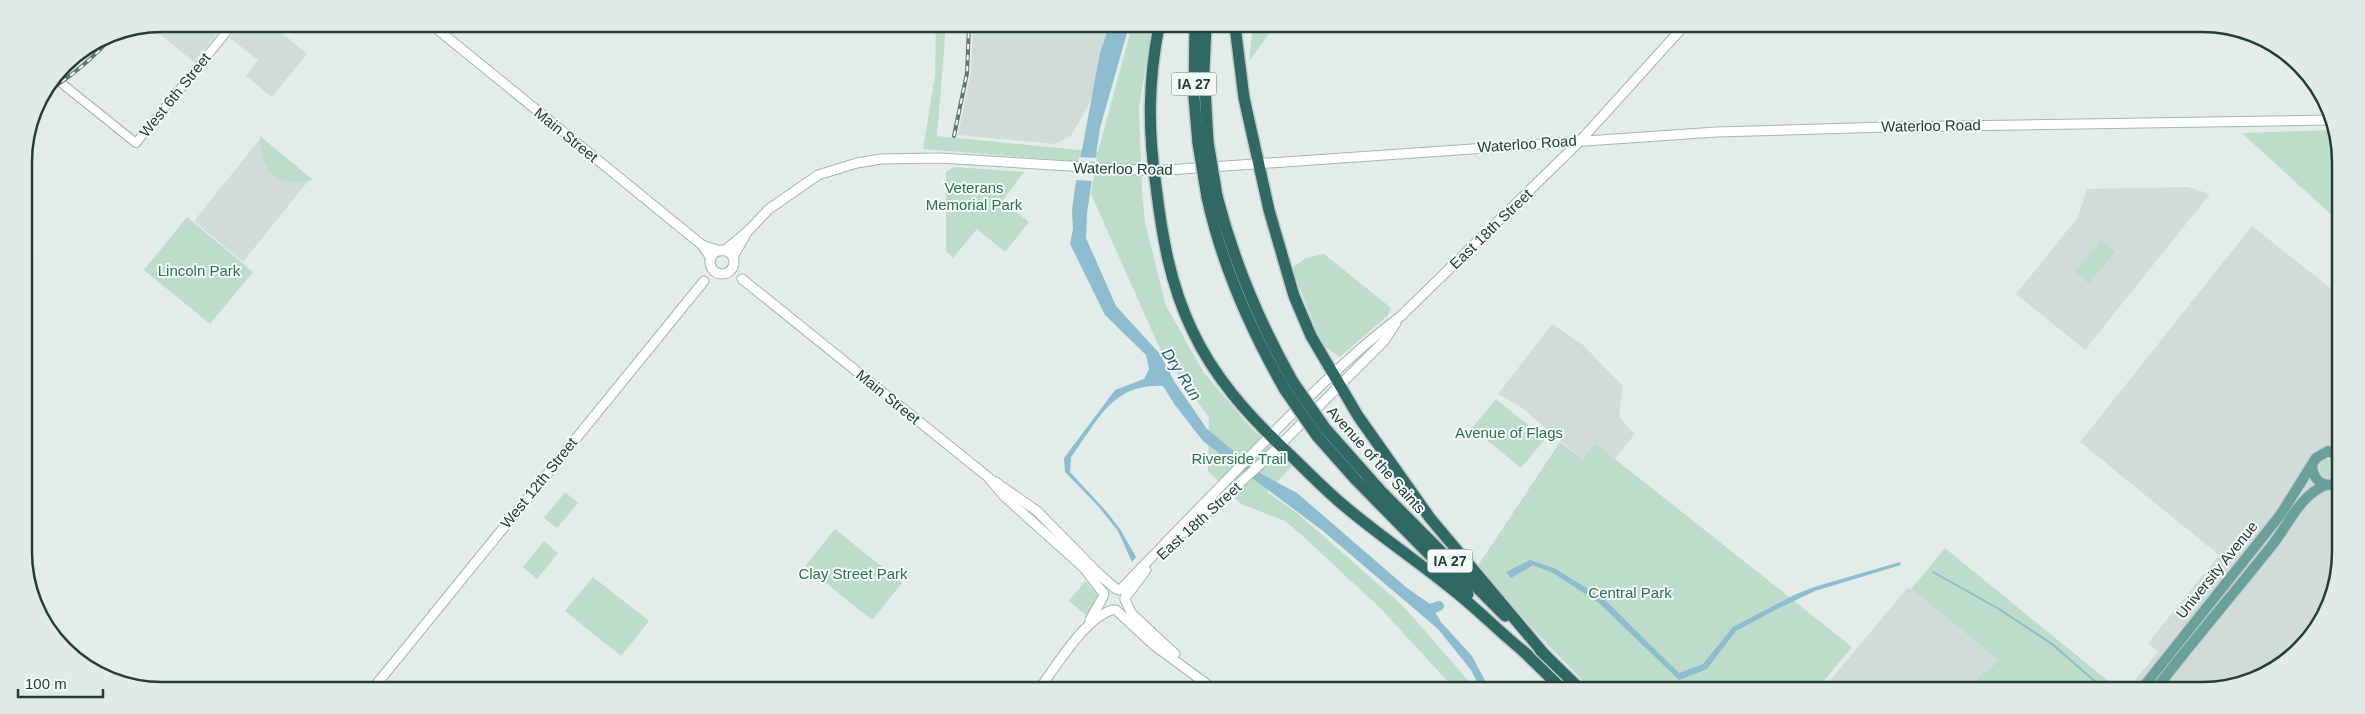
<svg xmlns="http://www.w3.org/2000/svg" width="2365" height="714" viewBox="0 0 2365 714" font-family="Arial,sans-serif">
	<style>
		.built { fill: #d1dcd8 }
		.green { fill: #bddcc9 }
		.water { fill: #8dbdcf }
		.pier { fill: #e3ece9 }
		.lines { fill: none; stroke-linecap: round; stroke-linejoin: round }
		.stream { stroke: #8dbdcf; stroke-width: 2 }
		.river { stroke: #8dbdcf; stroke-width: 10 }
		.tertiary-casing { stroke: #a6b4b1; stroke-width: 10 }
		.secondary-casing { stroke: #a2b8b3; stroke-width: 11 }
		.primary-casing { stroke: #c1c9c8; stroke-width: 12 }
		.motorway-casing { stroke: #c1c9c8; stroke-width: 14 }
		.tertiary { stroke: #fff; stroke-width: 8 }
		.secondary { stroke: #fff; stroke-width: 9 }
		.primary { stroke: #69a099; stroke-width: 10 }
		.motorway { stroke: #306864; stroke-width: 11 }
		.rail-casing { stroke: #5e7875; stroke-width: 4 }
		.rail { stroke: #f3f9f7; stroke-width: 2; stroke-dasharray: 5.5; stroke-linecap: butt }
		.motorway-bridge-casing { stroke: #c1c9c8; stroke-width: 14; stroke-linecap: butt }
		.motorway-bridge { stroke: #306864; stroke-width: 11 }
		.labels { text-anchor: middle; stroke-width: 4; stroke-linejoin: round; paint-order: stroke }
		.shield { fill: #f3f9f7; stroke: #617572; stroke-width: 1 }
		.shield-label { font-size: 14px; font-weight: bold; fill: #233d39 }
		.street-label { font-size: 15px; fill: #233d39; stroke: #f3f9f7 }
		.park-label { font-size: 15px; fill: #2f7252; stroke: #f3f9f7 }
		.water-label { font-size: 16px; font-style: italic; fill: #205d77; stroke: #f3f9f7 }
		.rim { fill: none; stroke: #233d39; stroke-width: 2.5 }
	</style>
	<rect width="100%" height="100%" fill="#e3ece9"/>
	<g class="built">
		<polygon points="162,24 225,24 194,62 150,26"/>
		<polygon points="241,24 271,24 307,54 272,97 246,76 258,60 230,38"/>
		<polygon points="973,26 1109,26 1096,91 1071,136 1055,144 958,135 971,71"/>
		<polygon points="259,140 309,180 243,262 194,221"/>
		<polygon points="2188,187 2210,194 2085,350 2016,294 2078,217 2087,189"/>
		<polygon points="2252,226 2338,294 2337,587 2294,656 2255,680 2211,690 2127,690 2158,652 2148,643 2219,555 2080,442"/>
		<polygon points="1552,324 1583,345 1623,386 1619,417 1635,434 1615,459 1595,443 1582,459 1522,408 1498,394"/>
		<polygon points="1908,587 1998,660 1988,672 1983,672 1969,689 1823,689"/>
	</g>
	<g class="green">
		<polygon points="936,25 946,26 937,136 1098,152 1132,26 1152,26 1139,108 1142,192 1145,222 1166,306 1204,373 1252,429 1292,466 1267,492 1297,513 1403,606 1475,688 1454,688 1381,609 1305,538 1285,521 1241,504 1208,471 1209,418 1160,349 1091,194 1096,163 923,149 935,75"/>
		<polygon points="1253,26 1275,26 1249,61"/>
		<polygon points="2336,130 2339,136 2338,221 2242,133"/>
		<path d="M260,136L313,180C278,189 260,172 260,136Z"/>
		<polygon points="954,167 1024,172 1002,201 1029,222 1005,252 977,229 953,258 946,251 946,172"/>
		<polygon points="187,217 253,272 210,324 144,270"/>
		<polygon points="2101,240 2115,252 2089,284 2075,272"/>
		<polygon points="1324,254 1391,308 1388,315 1340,357 1322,345 1292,268 1306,258"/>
		<polygon points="1496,399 1545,439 1521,468 1472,428"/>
		<polygon points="1560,442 1582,459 1595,443 1852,647 1817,689 1591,689 1549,646 1477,567"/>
		<circle cx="2329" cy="469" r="9"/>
		<polygon points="565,492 578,503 557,528 544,518"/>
		<polygon points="835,529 902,583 872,620 805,566"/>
		<polygon points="544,541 558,553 537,579 523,567"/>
		<polygon points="1945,548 2119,690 1969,689 1983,672 1988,672 1998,660 1911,589"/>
		<polygon points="593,577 649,621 621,656 565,611"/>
		<polygon points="1085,581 1101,598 1087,616 1069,601"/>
	</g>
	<g class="water">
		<path d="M1109,26H1129L1100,128L1087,213L1086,238L1116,306L1160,354L1174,381L1207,429L1263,475L1297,493L1407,588L1430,604L1441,622L1472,656L1489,688H1480L1471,670L1438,629L1323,531L1203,441L1175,405L1163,386C1112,383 1098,421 1071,457L1070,472L1106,511L1120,529L1136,557L1132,562L1118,531L1098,506L1065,472L1064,458L1115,390L1144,379L1149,369L1146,355L1105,315L1070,244L1073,229L1072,211L1075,187L1100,53Z"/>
		<polygon points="1530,560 1556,569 1605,600 1679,673 1703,664 1733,627 1794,595 1814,587 1900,562 1901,565 1815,591 1777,609 1736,631 1707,669 1679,680 1599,603 1553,573 1533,565 1511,578 1506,572"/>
	</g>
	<polygon class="pier" points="1079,157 1097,158 1093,181 1074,180"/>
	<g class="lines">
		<polyline class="stream" points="1933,572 1999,609 2052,644 2105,690"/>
		<polyline class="river" points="1422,607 1428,610 1439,606"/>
		<defs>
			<polyline id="tertiary" points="55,78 136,143 233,24"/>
			<g id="secondary">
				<polyline points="431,24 702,245"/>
				<polyline points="747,232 769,209 818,175 857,163 881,159 940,158 1153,171 1716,132 1887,127 2331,120"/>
				<circle cx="722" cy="262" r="12"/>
				<polyline points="724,251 747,232 733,257"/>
				<polyline points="711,258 702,245 720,251"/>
				<polyline points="742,279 988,477 1005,497 1084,568 1104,594"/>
				<polyline points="994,481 1037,511 1100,575 1116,589"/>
				<polyline points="1184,533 1264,461 1384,341 1396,323"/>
				<path d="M1120,590C1174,534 1227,479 1282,424C1320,386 1358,348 1401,316L1580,141L1683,27"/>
				<polyline points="1125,598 1146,570"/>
				<polyline points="1125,600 1132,614 1175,654"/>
				<polyline points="1116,610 1155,646 1212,688"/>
				<polyline points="1090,620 1103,597"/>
				<polyline points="375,686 704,281"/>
				<path d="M1040,688C1057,665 1085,618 1112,610"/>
			</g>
			<g id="primary">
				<path d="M2312,466C2313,477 2319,485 2330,485L2337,482"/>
				<polyline points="2141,690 2281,514 2316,458 2328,451 2337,455"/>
				<path d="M2155,690C2193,641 2234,593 2273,544C2290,522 2299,497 2325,485"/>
			</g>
			<g id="motorway">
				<path d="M1159,26C1148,82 1148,130 1156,186C1162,236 1170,284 1192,330C1214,377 1247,414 1285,450C1304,468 1322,487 1342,504C1376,533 1413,558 1448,586C1476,607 1500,633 1528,655"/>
				<polyline points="1195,26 1194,97 1198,143"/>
				<polyline points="1206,26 1204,70 1208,142"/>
				<polyline points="1235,26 1244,98 1269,210 1294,296 1311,336 1358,416 1430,518 1545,655"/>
				<path d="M1217,196C1234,262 1259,322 1293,382"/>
				<path d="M1207,197C1222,266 1250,329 1285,390"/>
				<polyline points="1325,428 1380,490 1505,616"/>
				<polyline points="1317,436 1356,480 1468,594"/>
				<polyline points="1522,650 1562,689"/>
				<polyline points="1540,650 1580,689"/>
			</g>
		</defs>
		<use href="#tertiary" class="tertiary-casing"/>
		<use href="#secondary" class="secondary-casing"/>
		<use href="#primary" class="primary-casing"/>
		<use href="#motorway" class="motorway-casing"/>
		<use href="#tertiary" class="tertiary"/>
		<use href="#secondary" class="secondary"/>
		<use href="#primary" class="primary"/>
		<use href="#motorway" class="motorway"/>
		<defs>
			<g id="rail">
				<path d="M43,94C71,77 94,58 115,33"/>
				<polyline points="954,136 967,73 969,26"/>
			</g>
		</defs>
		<use href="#rail" class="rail-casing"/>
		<use href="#rail" class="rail"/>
		<defs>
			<g id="motorway-bridge">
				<polyline points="1208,142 1217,196"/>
				<polyline points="1198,143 1207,197"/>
				<polyline points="1293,382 1325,428"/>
				<polyline points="1285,390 1317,436"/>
			</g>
		</defs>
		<use href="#motorway-bridge" class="motorway-bridge-casing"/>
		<use href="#motorway-bridge" class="motorway-bridge"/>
	</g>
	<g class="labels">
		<g class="shield">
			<rect x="1171.5" y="72.5" width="45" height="23" rx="4"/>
			<rect x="1427.5" y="549.5" width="45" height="23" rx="4"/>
		</g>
		<g class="shield-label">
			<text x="1194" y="89">IA 27</text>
			<text x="1450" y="566">IA 27</text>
		</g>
		<g class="street-label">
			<text transform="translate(175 95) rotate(-51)" y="5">West 6th Street</text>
			<text transform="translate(1931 126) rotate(-1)" y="5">Waterloo Road</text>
			<text transform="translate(566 135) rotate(39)" y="5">Main Street</text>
			<text transform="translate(1527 144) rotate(-4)" y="5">Waterloo Road</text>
			<text transform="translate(1123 169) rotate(1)" y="5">Waterloo Road</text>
			<text transform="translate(1491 229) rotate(-44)" y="5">East 18th Street</text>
			<text transform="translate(888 397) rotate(39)" y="5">Main Street</text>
			<text transform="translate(1376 460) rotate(48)" y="5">Avenue of the Saints</text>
			<text transform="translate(539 483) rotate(-51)" y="5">West 12th Street</text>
			<text transform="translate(1199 521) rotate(-42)" y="5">East 18th Street</text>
			<text transform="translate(2217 570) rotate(-51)" y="5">University Avenue</text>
		</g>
		<g class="park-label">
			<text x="974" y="193">Veterans<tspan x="974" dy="17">Memorial Park</tspan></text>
			<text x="199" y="276">Lincoln Park</text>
			<text x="1509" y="438">Avenue of Flags</text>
			<text x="1239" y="464">Riverside Trail</text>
			<text x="853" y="579">Clay Street Park</text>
			<text x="1630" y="598">Central Park</text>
		</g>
		<g class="water-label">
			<text transform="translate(1182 374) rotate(57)" y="6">Dry Run</text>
		</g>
	</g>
	<path d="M0 0H2365V714H0ZM162 32H2202A130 130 0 0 1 2332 162V552A130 130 0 0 1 2202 682H162A130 130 0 0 1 32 552V162A130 130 0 0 1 162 32Z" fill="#e2eae8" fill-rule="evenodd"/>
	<path class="rim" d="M162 32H2202A130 130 0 0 1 2332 162V552A130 130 0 0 1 2202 682H162A130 130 0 0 1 32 552V162A130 130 0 0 1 162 32Z"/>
	<path d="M18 689v8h85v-8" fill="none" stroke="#233d39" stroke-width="2.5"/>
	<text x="25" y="689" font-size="15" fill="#233d39" stroke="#f3f9f7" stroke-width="4" paint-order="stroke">100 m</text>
</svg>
